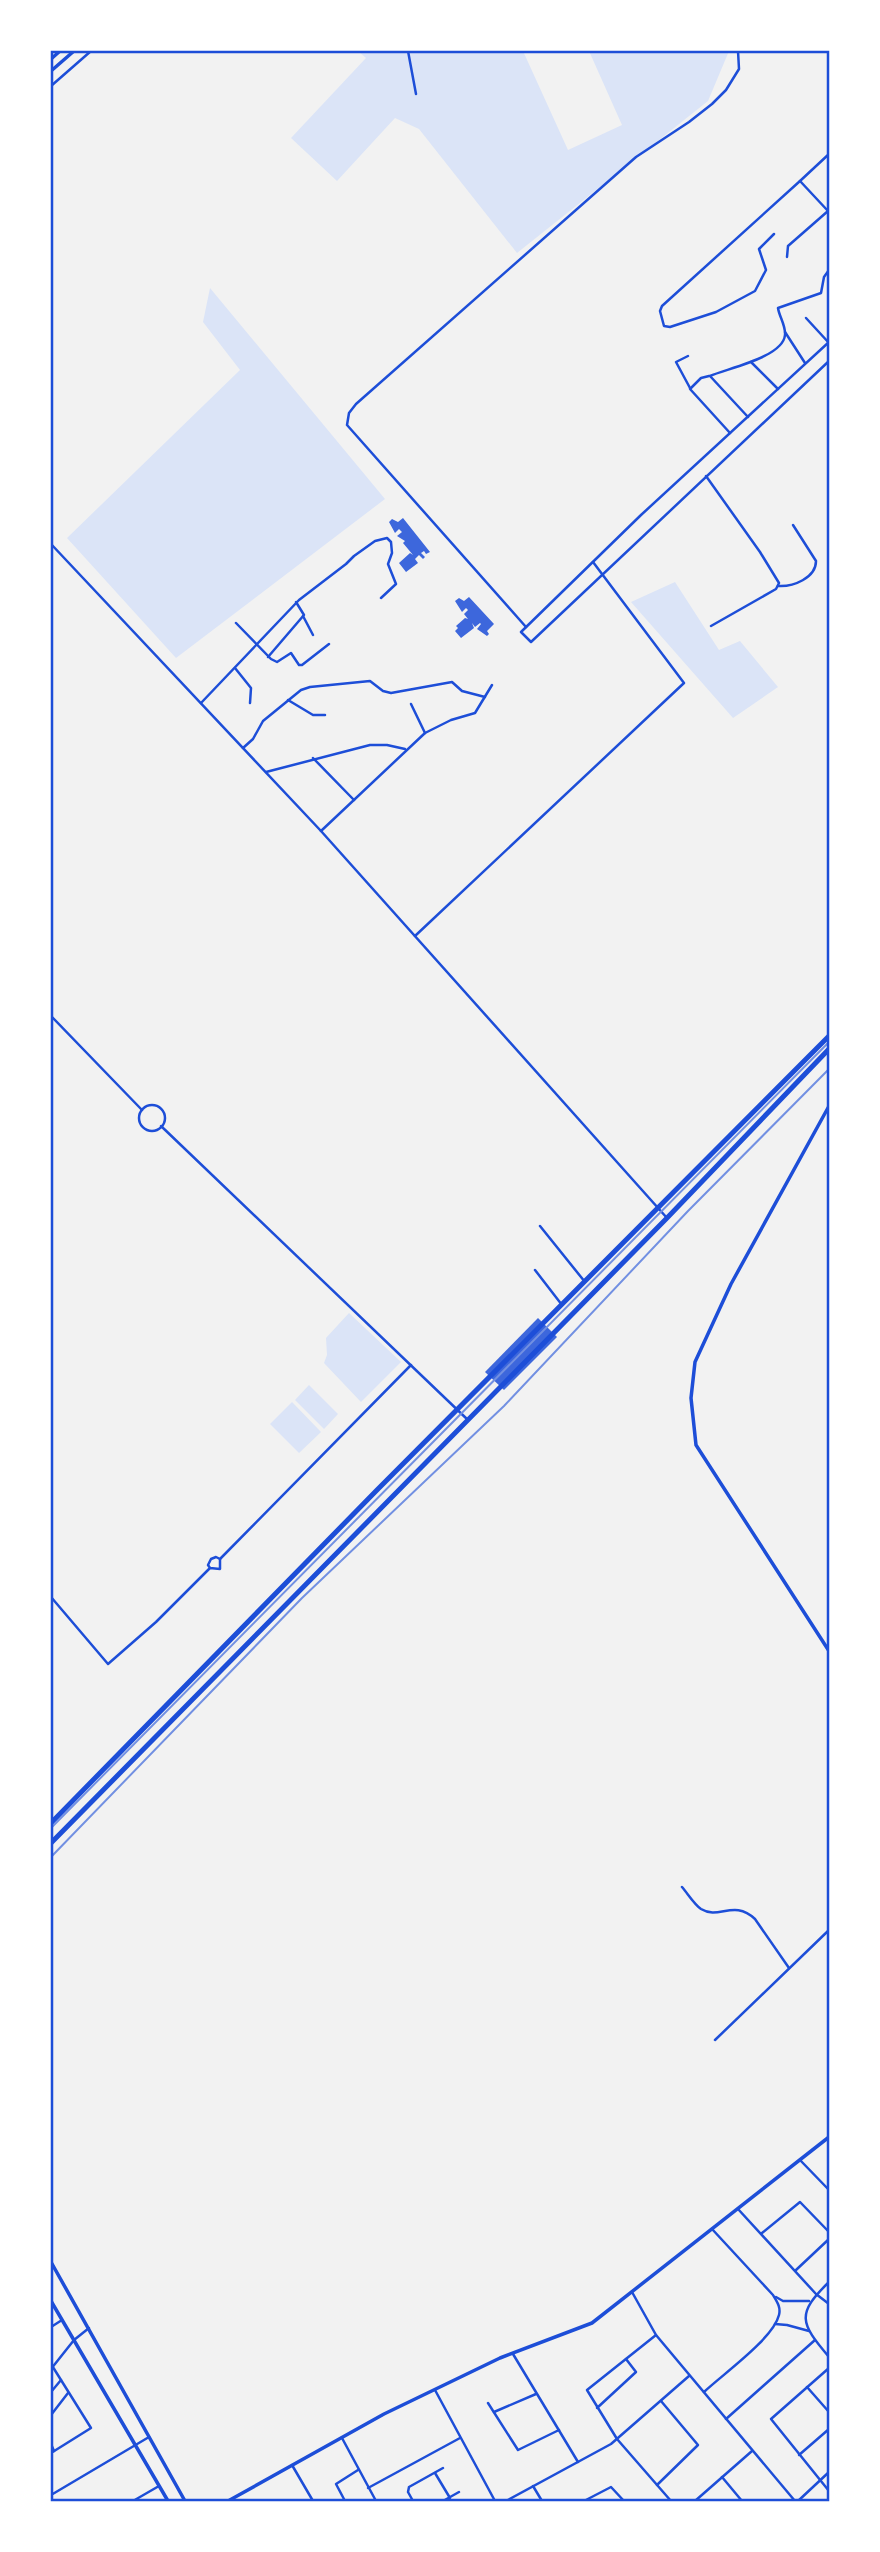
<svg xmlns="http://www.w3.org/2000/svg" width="880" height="2552" viewBox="0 0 880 2552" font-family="Poppins,sans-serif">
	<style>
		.green { fill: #dbe4f7 }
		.building { fill: #3d67dc }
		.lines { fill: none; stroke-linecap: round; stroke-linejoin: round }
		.minor { stroke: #1d4ed8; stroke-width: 2.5 }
		.tertiary { stroke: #1d4ed8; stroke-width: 3.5 }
		.trunk { stroke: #1d4ed8; stroke-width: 5 }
		.rail { stroke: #7290e2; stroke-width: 2 }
		.neatline { fill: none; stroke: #1d4ed8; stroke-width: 2.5 }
	</style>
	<rect width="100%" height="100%" fill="#f2f2f2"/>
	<g class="green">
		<polygon points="358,51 523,51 568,150 622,125 589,51 729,51 708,101 517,253 419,129 395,118 337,181 291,138 366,58"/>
		<polygon points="210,288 385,499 176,658 67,538 240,370 203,322"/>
		<polygon points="675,582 719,650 740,641 778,687 733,718 631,602"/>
		<polygon points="349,1313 401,1362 361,1402 324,1363 327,1355 326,1338"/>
		<polygon points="309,1385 338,1414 324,1429 295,1400"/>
		<polygon points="292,1402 321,1432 299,1453 270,1424"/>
	</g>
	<g class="building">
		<polygon points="403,518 430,552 426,554 424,551 421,553 425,557 423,559 419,555 415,559 418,563 406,572 399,563 410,553 413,555 403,543 405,541 397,536 402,532 399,529 395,533 389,522 392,519 398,522"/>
		<polygon points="469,597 494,624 487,631 489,634 487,636 477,629 481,624 480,623 475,627 472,623 474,628 461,638 455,631 458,628 456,626 465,618 468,619 464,614 468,610 466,608 462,612 455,601 459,598 464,601"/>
		<polygon points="538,1318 557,1337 504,1390 485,1372"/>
	</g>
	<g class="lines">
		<g class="minor">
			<polyline points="408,51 416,94"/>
			<polyline points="51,86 91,51"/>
			<polyline points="829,154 800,181 828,211 829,209"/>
			<polyline points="774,234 759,249 766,270 755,291 716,312 670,327 664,326 660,311 662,306 800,181"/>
			<polyline points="787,257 788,246 828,211"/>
			<polyline points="806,318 829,343"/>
			<polyline points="785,332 805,363"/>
			<polyline points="829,342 641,515 521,632 531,642 829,361"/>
			<polyline points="688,356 676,362 690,388"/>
			<polyline points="751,362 778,389"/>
			<polyline points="709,376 701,378 690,389 730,433"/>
			<path d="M748,417L710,376C729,368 783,357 785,335C786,326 779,316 778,308L821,293L824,277L829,270"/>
			<polyline points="706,476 760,552 779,583 776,589 711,626"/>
			<polyline points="51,544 321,831 667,1218"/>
			<path d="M778,586C793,587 816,578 816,561L793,525"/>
			<polyline points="303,616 313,635"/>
			<polyline points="236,623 271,659 277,662 291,653 299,665 302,665 329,644"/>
			<polyline points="526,627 347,425 349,413 356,404 636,157 689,122 712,104 726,90 739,69 738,51"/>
			<polyline points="268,657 304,615 296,602"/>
			<polyline points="235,668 251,688 250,703"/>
			<polyline points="288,700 313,715 325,715"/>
			<polyline points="201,703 299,600 346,564 354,556 375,541 387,538 391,542 392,553 388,564 396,584 381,598"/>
			<polyline points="411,704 425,733"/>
			<polyline points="243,748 253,739 263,721 301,690 310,687 370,681 383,691 391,693 452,682 462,691 485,697"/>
			<polyline points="313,758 354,800"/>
			<polyline points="266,772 370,745 387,745 405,749"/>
			<polyline points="321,831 425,733 451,720 475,713 492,685"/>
			<polyline points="415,936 684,683 593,562"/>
			<polyline points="51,1016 142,1110"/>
			<circle cx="152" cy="1118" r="13"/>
			<polyline points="161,1126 468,1420"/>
			<polyline points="540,1226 585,1282"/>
			<polyline points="535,1270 562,1305"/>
			<polyline points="220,1559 411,1365"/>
			<polyline points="51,1597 108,1664 156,1622 210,1568 220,1569 220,1559 216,1557 211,1559 208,1565 210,1568"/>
			<path d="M682,1887C688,1894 694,1904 701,1909C719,1920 734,1899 755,1919L789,1968"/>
			<polyline points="715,2040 829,1930"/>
			<polyline points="800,2160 829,2190"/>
			<polyline points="738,2209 816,2294 829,2304"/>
			<polyline points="762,2233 800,2202 829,2232"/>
			<polyline points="796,2270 829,2239"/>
			<path d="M829,2282C796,2314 800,2323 829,2357"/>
			<polyline points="632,2292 656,2335 795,2501"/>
			<polyline points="776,2297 783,2301 809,2301"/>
			<polyline points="775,2324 787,2325 809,2331"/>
			<polyline points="51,2327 62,2320"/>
			<polyline points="656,2335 587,2390 617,2439 671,2501"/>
			<polyline points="513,2354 578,2462"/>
			<polyline points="51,2364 91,2428 51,2453"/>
			<polyline points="829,2368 771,2419 829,2491"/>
			<polyline points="51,2369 74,2340 89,2328"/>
			<polyline points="807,2387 829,2412"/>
			<polyline points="435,2390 495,2501"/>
			<polyline points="51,2392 61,2380"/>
			<path d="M704,2392C723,2374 773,2339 779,2315C781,2307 777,2302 773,2295L712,2229"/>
			<polyline points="488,2403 518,2450 559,2430"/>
			<polyline points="597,2408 636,2372 626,2359"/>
			<polyline points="494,2412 536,2394"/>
			<polyline points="51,2415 68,2393"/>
			<polyline points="726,2419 815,2340"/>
			<polyline points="342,2438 376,2501"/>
			<polyline points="51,2444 54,2451"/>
			<polyline points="799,2455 829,2429"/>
			<polyline points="292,2465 313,2501"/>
			<polyline points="435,2473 450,2498"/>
			<polyline points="722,2477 742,2501"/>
			<polyline points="657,2485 698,2445 661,2401"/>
			<polyline points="533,2486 542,2501"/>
			<polyline points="368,2488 460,2438"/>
			<polyline points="51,2495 149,2437"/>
			<polyline points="133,2501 159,2486"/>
			<polyline points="345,2501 336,2484 358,2470"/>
			<polyline points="413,2501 408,2492 409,2487 443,2468"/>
			<polyline points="443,2501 459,2492"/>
			<polyline points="506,2501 611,2444 689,2376"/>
			<polyline points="584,2501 611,2487 624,2501"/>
			<polyline points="695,2501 752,2451"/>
			<polyline points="798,2501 829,2472"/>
		</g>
		<g class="tertiary">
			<polyline points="51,59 60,51"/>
			<polyline points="51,71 74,51"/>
			<polyline points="829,1106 731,1284 695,1362 691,1398 696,1445 829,1651"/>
			<polyline points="51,2262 185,2501"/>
			<polyline points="51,2301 168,2501"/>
			<polyline points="228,2501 384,2414 500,2358 592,2323 829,2137"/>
		</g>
		<g class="trunk">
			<polyline points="51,1823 377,1490 829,1036"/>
			<polyline points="51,1843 667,1218 829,1049"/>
		</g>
		<g class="rail">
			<polyline points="51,1828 829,1042"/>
			<polyline points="51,1857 302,1598 504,1406 688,1211 829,1069"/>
		</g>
	</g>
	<rect width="880" height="2552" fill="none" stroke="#ffffff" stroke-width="105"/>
	<rect x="52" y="52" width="776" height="2448" class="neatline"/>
</svg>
